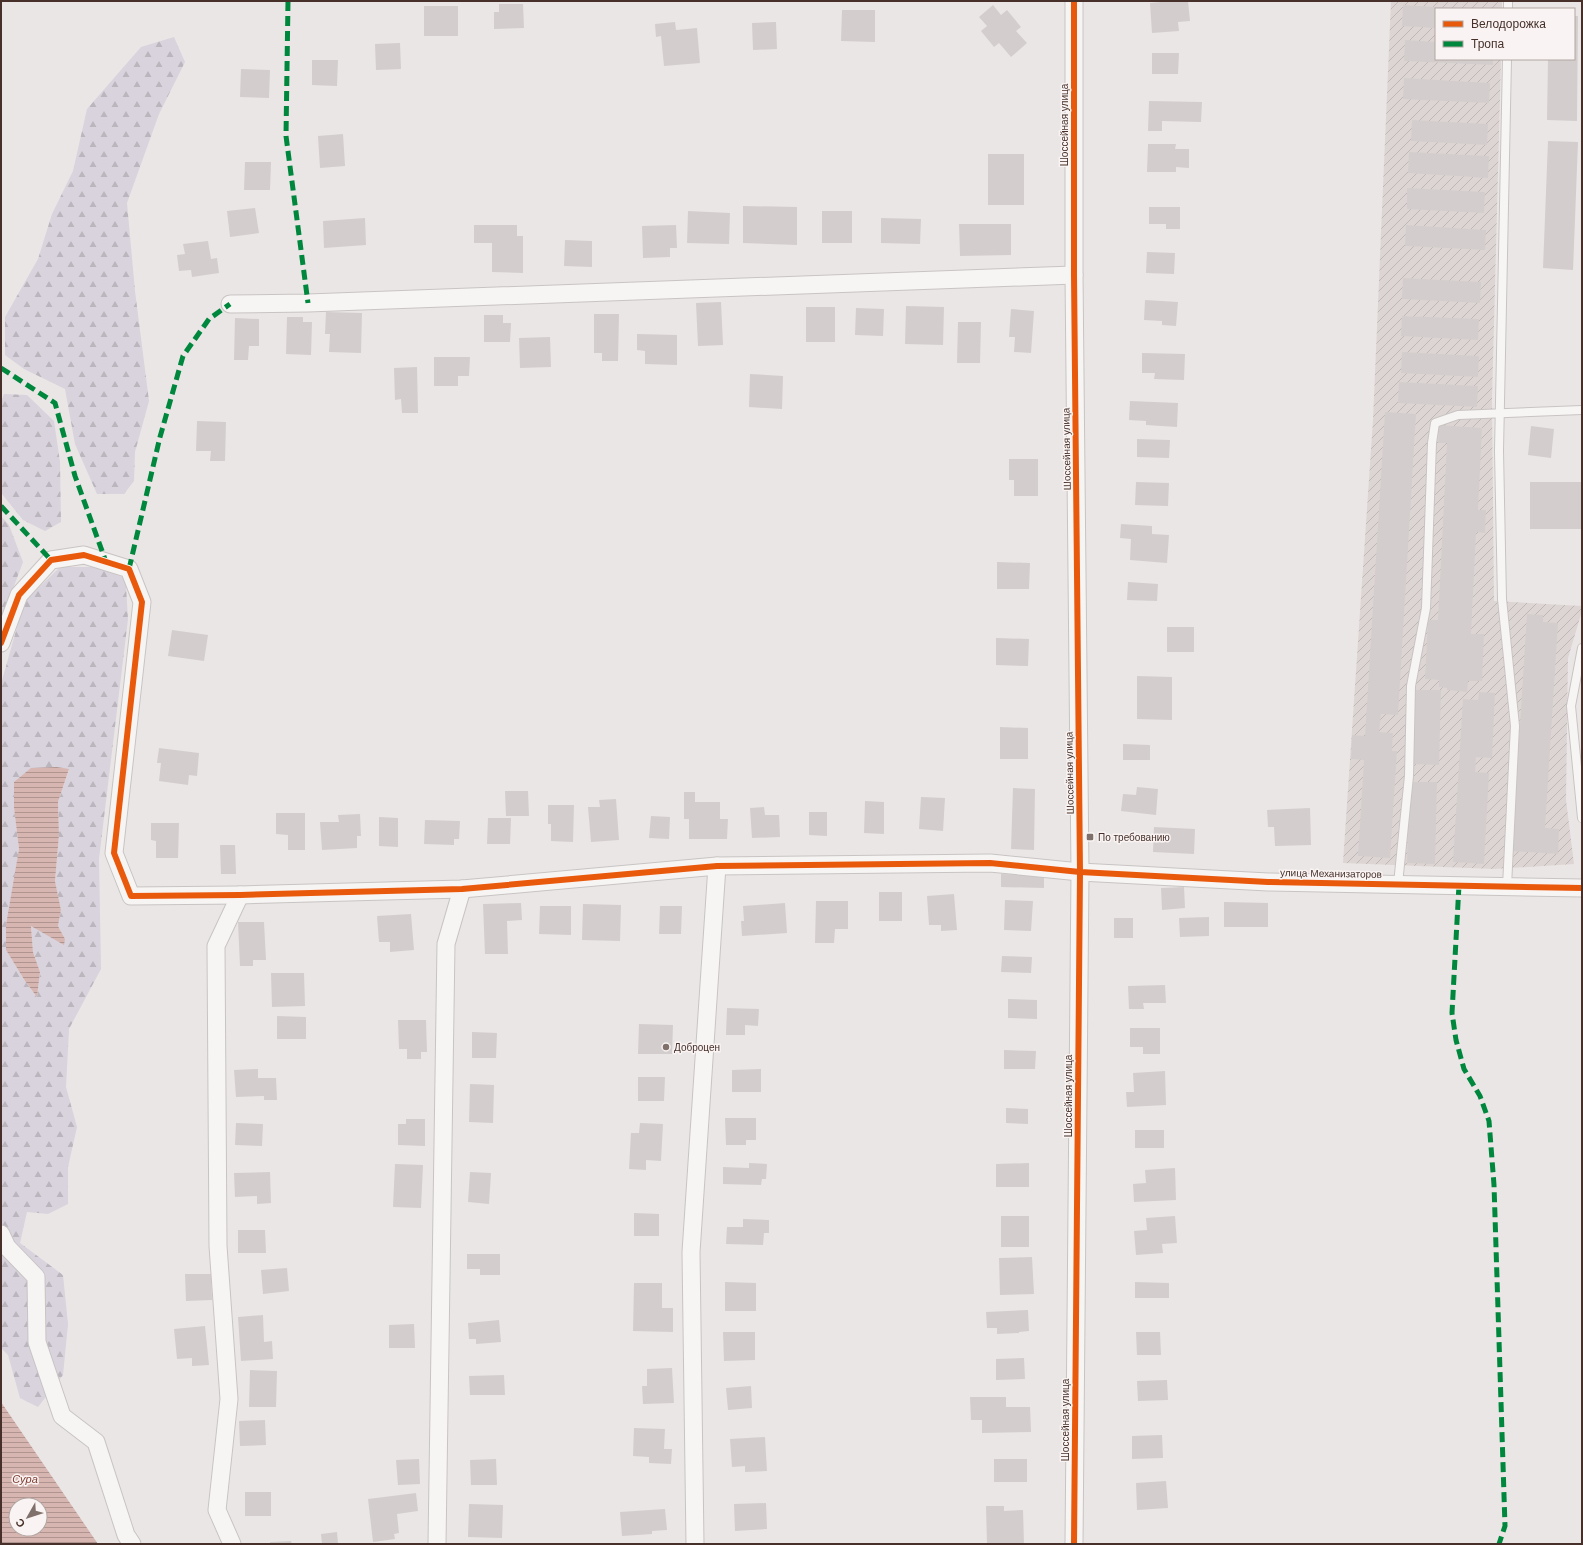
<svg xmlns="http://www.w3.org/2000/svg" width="1583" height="1545" viewBox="0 0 1583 1545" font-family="Arial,sans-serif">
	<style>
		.industrial { fill: url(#industrial-furrows) }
		.forest { fill: url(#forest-firs); fill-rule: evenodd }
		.water { fill: url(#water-rules); fill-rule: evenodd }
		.building { fill: #d3cecd }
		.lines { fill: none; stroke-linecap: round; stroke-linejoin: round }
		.service-casing { stroke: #c8c4c3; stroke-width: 10 }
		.minor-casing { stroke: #c8c4c3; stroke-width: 19 }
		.service { stroke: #f7f5f4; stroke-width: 8 }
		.minor { stroke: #f7f5f4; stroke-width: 17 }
		.quiet { stroke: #00873e; stroke-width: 5; stroke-dasharray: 10 5; stroke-linecap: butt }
		.cycleway-casing { stroke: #f9f4f3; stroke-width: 8 }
		.cycleway { stroke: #e8590c; stroke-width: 6 }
		.poi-dot { fill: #7f706b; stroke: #f9f4f3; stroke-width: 1.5 }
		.labels { text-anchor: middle; stroke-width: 3; stroke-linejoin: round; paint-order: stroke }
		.street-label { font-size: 10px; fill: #463029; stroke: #f9f4f3 }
		.poi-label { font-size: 10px; fill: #463029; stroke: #f9f4f3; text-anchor: start }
		.water-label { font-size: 11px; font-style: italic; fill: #7f3a2e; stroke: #f9f4f3 }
	</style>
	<defs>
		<pattern id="industrial-furrows" width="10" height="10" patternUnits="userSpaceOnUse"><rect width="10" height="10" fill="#ddd5d3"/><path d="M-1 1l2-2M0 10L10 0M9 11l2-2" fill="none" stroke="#bfb7b5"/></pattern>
		<pattern id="forest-firs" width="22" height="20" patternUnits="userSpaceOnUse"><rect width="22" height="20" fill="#d8d3dd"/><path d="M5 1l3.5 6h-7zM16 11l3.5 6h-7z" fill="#bbb5be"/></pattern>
		<pattern id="water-rules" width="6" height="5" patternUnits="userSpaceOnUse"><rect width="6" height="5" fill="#d7b6b1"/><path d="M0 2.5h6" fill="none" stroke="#b09490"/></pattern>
	</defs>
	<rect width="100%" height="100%" fill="#eae6e5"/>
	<polygon class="industrial" points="1391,1 1502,1 1502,9 1436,9 1436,59 1501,59 1492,400 1494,601 1582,606 1582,611 1568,658 1566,800 1574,864 1494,869 1343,863 1373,420"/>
	<g class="forest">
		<polygon points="174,37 185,62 159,114 127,203 135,291 149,401 135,452 134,481 124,494 97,494 75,444 65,389 24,369 5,355 5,317 38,259 52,214 73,171 87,109 141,47"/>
		<polygon points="4,394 27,395 54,421 60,462 61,522 45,531 23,520 2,494 1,402"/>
		<polygon points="1,516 9,525 23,562 1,621"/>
		<path d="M60,567H96L122,577L126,586L128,619L99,859L101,969L69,1029L66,1087L77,1127L68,1167V1204L48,1214L27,1212L20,1243L63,1275L68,1324L63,1375L38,1407L20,1398L8,1355L1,1348V684L24,602ZM57,767L69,770L58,802L59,835L55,881L61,910L58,926L65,939L31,925L33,952L40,972L37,997L25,981L6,950L19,849L14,808Z"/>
	</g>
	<g class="water">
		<polygon points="57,767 69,769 58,802 59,835 55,881 61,910 58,926 65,939 64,945 31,926 33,952 40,972 37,997 25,981 6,950 6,925 19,849 14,808 14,782 31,768"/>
		<path d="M1,1402L98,1544H1ZM16,1505H40V1529H16Z"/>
	</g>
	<g class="building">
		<polygon points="1171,1 1188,1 1190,21 1178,22 1179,31 1152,33 1150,3"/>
		<polygon points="499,4 523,4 524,28 494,29 494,12 499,12"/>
		<polygon points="993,5 1001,15 1007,10 1021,27 1016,31 1027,43 1011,57 999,43 994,47 981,31 987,26 979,17"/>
		<polygon points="1403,5 1452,8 1452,9 1436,9 1436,28 1402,26"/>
		<rect x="424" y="6" width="34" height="30"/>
		<polygon points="842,10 875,10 875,42 841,41"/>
		<polygon points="1574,16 1578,16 1577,121 1547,120 1548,59 1574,59"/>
		<polygon points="675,22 676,30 697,28 700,63 664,66 661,36 656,37 655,24"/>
		<polygon points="776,22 777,49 753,50 752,23"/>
		<polygon points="1405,40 1436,42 1436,59 1493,59 1493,65 1404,61"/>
		<polygon points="400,43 401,69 376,70 375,44"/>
		<polygon points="1152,53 1179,53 1178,74 1152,74"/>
		<polygon points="312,60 338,60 337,86 312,85"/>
		<polygon points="241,69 270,70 269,98 240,97"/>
		<polygon points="1404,78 1490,83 1489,103 1403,99"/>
		<polygon points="1149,101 1202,102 1201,122 1162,121 1162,131 1148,131"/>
		<polygon points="1412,120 1488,124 1487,145 1411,141"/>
		<polygon points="343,134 345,166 320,168 318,136"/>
		<polygon points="1548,141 1578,142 1573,270 1543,268"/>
		<polygon points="1148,144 1176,144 1175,149 1189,149 1189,168 1176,167 1176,172 1147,172"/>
		<polygon points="1409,152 1489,156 1488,178 1408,173"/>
		<rect x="988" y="154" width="36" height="51"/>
		<polygon points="245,162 271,162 270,190 244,190"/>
		<polygon points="1407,188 1485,192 1484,213 1407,209"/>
		<polygon points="743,206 797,207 797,245 743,243"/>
		<polygon points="1149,207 1180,207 1180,229 1166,229 1166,224 1149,224"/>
		<polygon points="255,208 259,233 230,237 227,211"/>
		<polygon points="688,211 730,213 729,244 687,243"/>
		<rect x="822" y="211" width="30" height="32"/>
		<polygon points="365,218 366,245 324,248 323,221"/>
		<polygon points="881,218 921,219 920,244 881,243"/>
		<polygon points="959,224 1011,224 1011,255 960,256"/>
		<polygon points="474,225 517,225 517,236 523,236 523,273 492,272 492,243 474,243"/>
		<polygon points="676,225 677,248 670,248 670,257 643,258 642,226"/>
		<polygon points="1406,225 1486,230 1485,250 1405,246"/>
		<polygon points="565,240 592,241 592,267 564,266"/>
		<polygon points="208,241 211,259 217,258 219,273 192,277 191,270 179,271 177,255 185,254 183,244"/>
		<polygon points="1147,252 1175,253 1174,274 1146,273"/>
		<polygon points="1403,278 1481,282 1480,303 1402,299"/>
		<polygon points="1145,300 1178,302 1176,326 1162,325 1162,321 1144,320"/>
		<polygon points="721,302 723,345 698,346 696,303"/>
		<polygon points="906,306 944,307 943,345 905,344"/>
		<rect x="806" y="307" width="29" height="35"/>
		<polygon points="856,308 884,309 883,336 855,335"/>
		<polygon points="1011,309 1034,311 1031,353 1014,352 1015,337 1009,337"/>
		<polygon points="326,312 362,313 361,353 329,352 330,334 325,334"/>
		<polygon points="594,314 619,314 618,361 602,361 602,353 594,353"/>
		<polygon points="484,315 503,315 503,323 511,323 510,342 484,342"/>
		<polygon points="1402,316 1479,319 1478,340 1401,336"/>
		<polygon points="287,317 303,317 303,322 312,322 311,355 286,354"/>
		<polygon points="235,318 259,319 259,346 249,346 248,360 234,360"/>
		<polygon points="958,322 981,322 980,363 957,363"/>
		<polygon points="637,334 677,335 677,365 645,364 645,351 637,350"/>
		<polygon points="550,337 551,367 520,368 519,338"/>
		<polygon points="1402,352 1479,356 1478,377 1401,373"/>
		<polygon points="1142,353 1185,354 1184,380 1154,379 1155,373 1142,373"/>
		<polygon points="434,357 470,357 469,376 458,376 458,386 434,386"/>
		<polygon points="417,367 418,413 402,413 401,399 395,400 394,368"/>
		<polygon points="750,374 783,376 782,409 749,407"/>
		<polygon points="1399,382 1478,386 1477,407 1398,403"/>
		<polygon points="1130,401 1178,403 1177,427 1146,425 1146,421 1129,420"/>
		<polygon points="1385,412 1416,414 1398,715 1381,714 1379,732 1393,733 1392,751 1397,751 1390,858 1358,856 1364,760 1351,759 1352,735 1365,736"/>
		<polygon points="197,421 226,422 225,461 210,461 211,451 196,451"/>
		<polygon points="1439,425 1482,428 1478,510 1486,510 1485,533 1476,532 1471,634 1484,634 1482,681 1468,681 1467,692 1447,690 1447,688 1439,687 1439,680 1425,679 1428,620 1438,620 1447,443 1438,443"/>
		<polygon points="1531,426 1554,429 1551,458 1528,455"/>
		<polygon points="1137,439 1170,440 1169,458 1137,457"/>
		<polygon points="1009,459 1038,459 1038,496 1014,496 1014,480 1009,480"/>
		<polygon points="1136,482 1169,483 1168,506 1135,505"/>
		<rect x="1530" y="482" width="52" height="47"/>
		<polygon points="1121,524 1152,526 1152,534 1169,535 1167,563 1130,560 1131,539 1120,538"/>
		<polygon points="997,562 1030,563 1029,589 997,589"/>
		<polygon points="1128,582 1158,584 1157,601 1127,600"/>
		<polygon points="1527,614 1543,615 1543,622 1558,623 1545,828 1559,829 1558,854 1512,851"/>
		<rect x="1167" y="627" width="27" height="25"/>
		<polygon points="172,630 208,635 204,661 168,656"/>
		<polygon points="996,638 1029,639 1028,666 996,665"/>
		<polygon points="1137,676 1172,677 1172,720 1137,719"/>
		<polygon points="1414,690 1441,690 1439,765 1411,764"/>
		<polygon points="1479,692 1495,693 1492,758 1476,757 1475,772 1489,773 1484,864 1453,862 1463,699 1478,700"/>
		<polygon points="1000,727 1028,728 1028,759 1000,759"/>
		<polygon points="1123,744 1150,745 1150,760 1123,760"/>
		<polygon points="159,748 199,753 197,776 189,775 188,785 159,781 161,763 157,763"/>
		<polygon points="1409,782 1437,782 1435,864 1407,863"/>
		<polygon points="1137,787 1158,789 1156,815 1121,811 1123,794 1136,795"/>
		<polygon points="1013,788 1035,789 1034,850 1011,849"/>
		<polygon points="505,791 528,791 529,816 506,816"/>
		<polygon points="684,792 695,792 695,802 720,802 720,819 728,819 727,839 689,839 689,819 684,819"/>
		<polygon points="921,797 945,798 943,831 919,829"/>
		<polygon points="616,799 619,840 591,842 588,807 600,807 599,800"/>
		<polygon points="865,801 884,802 884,834 864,833"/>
		<polygon points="548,805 574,805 573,842 551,841 551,824 548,824"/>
		<polygon points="764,807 765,815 779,815 780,837 752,838 750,808"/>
		<polygon points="1310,808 1311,845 1275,846 1274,827 1268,827 1267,810"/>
		<polygon points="809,812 827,812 827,836 809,835"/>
		<polygon points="276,813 305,813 305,850 288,850 288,835 276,834"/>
		<polygon points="360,814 361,836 357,836 357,848 322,850 320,822 339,822 338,815"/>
		<polygon points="651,816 670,817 669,839 649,838"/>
		<polygon points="379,817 398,818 398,847 379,846"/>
		<polygon points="488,818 511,818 510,844 487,844"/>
		<polygon points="425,820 460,821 459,839 454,839 454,845 424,844"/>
		<polygon points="151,823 179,823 178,858 156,858 156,841 151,840"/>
		<polygon points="1154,827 1195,829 1194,854 1153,852"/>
		<polygon points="220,845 235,845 236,874 221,874"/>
		<polygon points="1001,874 1044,875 1044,888 1001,887"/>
		<polygon points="1184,887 1185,908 1162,910 1161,888"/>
		<rect x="879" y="892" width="23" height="29"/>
		<polygon points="954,894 957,930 941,931 941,925 929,925 927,896"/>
		<polygon points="1005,900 1033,901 1031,931 1004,930"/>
		<polygon points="816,901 848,901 848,929 835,929 834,943 815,943"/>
		<polygon points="1224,902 1268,903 1268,927 1224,927"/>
		<polygon points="521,903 522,920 507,921 508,954 485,954 483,904"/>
		<polygon points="785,903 787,933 742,936 741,921 744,921 743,906"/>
		<polygon points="583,904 621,905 620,941 582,940"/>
		<polygon points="540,906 571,906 571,935 539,934"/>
		<polygon points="660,906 682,906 681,934 659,934"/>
		<polygon points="411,914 414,950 390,952 390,942 379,942 377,916"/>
		<polygon points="1209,917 1209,936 1180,937 1179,918"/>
		<rect x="1114" y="918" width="19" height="20"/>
		<polygon points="238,922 264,922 266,960 253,960 253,966 240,966"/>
		<polygon points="1002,956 1032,957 1031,973 1001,972"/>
		<polygon points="271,973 304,973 305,1006 272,1007"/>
		<polygon points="1165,985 1166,1003 1143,1003 1144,1009 1129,1009 1128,986"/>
		<polygon points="1008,999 1037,1000 1037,1019 1008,1018"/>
		<polygon points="727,1008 759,1009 758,1026 745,1025 745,1035 726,1035"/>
		<polygon points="277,1016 306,1017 306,1039 277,1039"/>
		<polygon points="398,1020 426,1020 427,1052 421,1052 421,1059 407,1059 407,1049 399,1049"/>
		<polygon points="639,1024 673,1025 672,1054 638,1054"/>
		<polygon points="1130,1028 1160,1028 1160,1054 1143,1054 1143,1047 1130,1047"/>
		<polygon points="472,1032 497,1033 496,1058 472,1058"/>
		<polygon points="1004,1050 1036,1051 1035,1069 1004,1069"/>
		<polygon points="258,1069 258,1078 276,1078 277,1100 264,1100 264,1096 236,1097 234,1070"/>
		<polygon points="761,1069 761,1092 732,1092 732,1070"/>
		<polygon points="1165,1071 1166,1105 1127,1107 1126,1092 1134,1092 1133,1073"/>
		<polygon points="638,1077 665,1077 664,1101 638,1101"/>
		<polygon points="470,1084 494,1085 493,1123 469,1122"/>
		<polygon points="1006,1108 1028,1109 1028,1124 1006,1123"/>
		<polygon points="725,1118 756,1118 756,1140 746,1140 746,1145 726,1145"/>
		<polygon points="406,1119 425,1119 425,1146 398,1145 398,1124 406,1124"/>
		<polygon points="236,1123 263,1124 262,1146 235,1145"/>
		<polygon points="640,1123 663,1124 661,1161 646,1160 646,1170 629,1169 631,1133 639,1133"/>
		<rect x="1135" y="1130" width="29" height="18"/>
		<polygon points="749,1163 767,1164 766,1179 762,1179 761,1185 723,1184 723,1167 749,1168"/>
		<polygon points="1029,1163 1029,1187 996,1187 996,1164"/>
		<polygon points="395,1164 423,1165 421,1208 393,1207"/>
		<polygon points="1175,1168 1176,1200 1134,1202 1133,1184 1146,1183 1145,1170"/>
		<polygon points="270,1172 271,1203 257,1204 257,1196 235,1197 234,1173"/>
		<polygon points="470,1172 491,1173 489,1204 468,1202"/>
		<polygon points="634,1213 659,1214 659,1236 634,1236"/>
		<rect x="1001" y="1216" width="28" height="31"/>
		<polygon points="1175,1216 1177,1243 1162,1244 1163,1253 1136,1255 1134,1231 1147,1230 1146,1218"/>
		<polygon points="743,1219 769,1220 769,1233 764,1233 763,1245 726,1244 727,1227 743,1227"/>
		<polygon points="238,1230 265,1230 266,1253 238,1253"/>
		<polygon points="467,1254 500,1254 500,1275 480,1275 480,1269 467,1269"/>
		<polygon points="1032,1257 1034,1294 1000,1295 999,1258"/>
		<polygon points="287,1268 289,1291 263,1294 261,1270"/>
		<polygon points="185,1274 211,1274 212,1300 186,1301"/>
		<polygon points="725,1282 756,1283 756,1311 725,1311"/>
		<polygon points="1135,1282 1169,1283 1169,1298 1135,1298"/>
		<polygon points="634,1283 662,1283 662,1308 673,1308 673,1332 633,1331"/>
		<polygon points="1028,1310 1029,1331 1019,1332 1019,1333 997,1334 997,1328 987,1328 986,1312"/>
		<polygon points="263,1315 264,1342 272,1341 273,1359 241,1361 238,1317"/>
		<polygon points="499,1320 501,1342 476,1344 476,1339 469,1339 468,1323"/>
		<polygon points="414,1324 415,1348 389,1348 389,1325"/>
		<polygon points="205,1326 209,1365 192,1366 192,1358 177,1359 174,1329"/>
		<polygon points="723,1332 755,1332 755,1360 724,1361"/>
		<polygon points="1136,1332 1160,1332 1161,1355 1137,1355"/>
		<polygon points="1024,1358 1025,1379 996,1380 996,1359"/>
		<polygon points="672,1368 674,1403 643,1404 642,1386 647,1386 647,1369"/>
		<polygon points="250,1370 277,1371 276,1407 249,1407"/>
		<polygon points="504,1375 505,1395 470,1395 469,1376"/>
		<polygon points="1167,1380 1168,1400 1138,1401 1137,1381"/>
		<polygon points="751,1386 752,1408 728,1410 726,1388"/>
		<polygon points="970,1397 1006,1397 1006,1407 1030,1407 1031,1432 982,1433 982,1420 971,1420"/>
		<polygon points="265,1420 266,1445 240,1446 239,1421"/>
		<polygon points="634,1428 665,1429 664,1449 672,1449 671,1464 649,1463 649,1457 633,1456"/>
		<polygon points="1162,1435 1163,1458 1132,1459 1132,1436"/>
		<polygon points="765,1437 767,1471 745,1472 745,1466 732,1467 730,1439"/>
		<polygon points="419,1459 420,1484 398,1485 396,1460"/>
		<polygon points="496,1459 497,1485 471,1485 470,1460"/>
		<rect x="994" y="1459" width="33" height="23"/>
		<polygon points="1166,1481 1168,1508 1137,1510 1136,1483"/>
		<rect x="245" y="1492" width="26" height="24"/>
		<polygon points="416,1493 418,1511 397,1514 399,1533 394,1534 395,1539 373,1542 368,1499"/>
		<polygon points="766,1503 767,1529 735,1531 734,1504"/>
		<polygon points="469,1504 503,1505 502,1538 468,1537"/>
		<polygon points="986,1506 1004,1506 1004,1511 1023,1510 1024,1544 987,1544"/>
		<polygon points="665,1509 667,1530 652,1531 652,1534 622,1536 620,1512"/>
		<polygon points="337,1532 338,1544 322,1544 321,1534"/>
		<polygon points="291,1541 292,1544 270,1544 270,1542"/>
	</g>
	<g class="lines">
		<defs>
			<g id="service">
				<polyline points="1508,9 1508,1"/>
				<polyline points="1582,648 1571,706 1582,818"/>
				<polyline points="1398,884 1409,776 1411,686 1426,608 1432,443 1435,423 1458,415 1582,410"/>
				<polyline points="1507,886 1515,726 1502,599 1499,451 1507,59"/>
			</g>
			<g id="minor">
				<polyline points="1074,1 1074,275 1080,872 1074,1544"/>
				<polyline points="230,304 308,303 1074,275"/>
				<polyline points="1,643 19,595 51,560 84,555 129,569 142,602 114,853 131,896 240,895 462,889 717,866 990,863 1080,872 1268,882 1582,888"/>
				<polyline points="1,1234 7,1247 36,1277 37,1342 62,1416 96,1442 126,1535 132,1544"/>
				<polyline points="232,1544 217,1510 229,1399 218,1246 216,946 240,895"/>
				<polyline points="437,1544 446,944 462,889"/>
				<polyline points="695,1544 691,1252 717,866"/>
			</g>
		</defs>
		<use href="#service" class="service-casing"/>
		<use href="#minor" class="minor-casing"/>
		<use href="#service" class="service"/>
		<use href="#minor" class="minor"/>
		<g class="quiet">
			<polyline points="288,1 286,136 308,303"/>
			<polyline points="1,368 55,403 75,476 106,562"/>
			<polyline points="1,506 51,560"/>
			<polyline points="129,569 160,437 183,356 209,319 230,304"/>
			<polyline points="1459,885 1452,1013 1456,1040 1464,1069 1480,1096 1489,1121 1494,1185 1505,1526 1499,1544"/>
		</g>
		<defs>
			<g id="cycleway">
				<polyline points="1074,1 1074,275 1080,872 1074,1544"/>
				<polyline points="1,643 19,595 51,560 84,555 129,569 142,602 114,853 131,896 240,895 462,889 717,866 990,863 1080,872 1268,882 1582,888"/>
			</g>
		</defs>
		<use href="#cycleway" class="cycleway-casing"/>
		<use href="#cycleway" class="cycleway"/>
	</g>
	<g class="poi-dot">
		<rect x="1086" y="833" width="8" height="8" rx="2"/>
		<circle cx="666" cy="1047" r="4"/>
	</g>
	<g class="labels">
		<g class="street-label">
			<text transform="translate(1064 125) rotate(-90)" y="4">Шоссейная улица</text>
			<text transform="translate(1066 449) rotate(-91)" y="4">Шоссейная улица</text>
			<text transform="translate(1069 773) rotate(-91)" y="4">Шоссейная улица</text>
			<text transform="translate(1331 873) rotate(1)" y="4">улица Механизаторов</text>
			<text transform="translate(1068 1096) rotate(-90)" y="4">Шоссейная улица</text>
			<text transform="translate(1065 1420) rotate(-90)" y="4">Шоссейная улица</text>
		</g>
		<g class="poi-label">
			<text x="1098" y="841">По требованию</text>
			<text x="674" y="1051">Доброцен</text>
		</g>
		<g class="water-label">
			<text x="25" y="1483">Сура</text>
		</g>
	</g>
	<rect width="1583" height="1545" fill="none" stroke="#463029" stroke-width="4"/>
	<rect x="1435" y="8" width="140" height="52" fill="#f9f4f3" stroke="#b1a6a2"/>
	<rect x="1443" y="21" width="20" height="6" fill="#e8590c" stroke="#b1a6a2"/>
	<text x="1471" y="28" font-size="12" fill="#463029">Велодорожка</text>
	<rect x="1443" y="41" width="20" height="6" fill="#00873e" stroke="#b1a6a2"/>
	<text x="1471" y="48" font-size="12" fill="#463029">Тропа</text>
	<g transform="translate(28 1517) rotate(231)"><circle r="19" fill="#f9f4f3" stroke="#b1a6a2"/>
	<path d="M0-3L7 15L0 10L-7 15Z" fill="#7f706b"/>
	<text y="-6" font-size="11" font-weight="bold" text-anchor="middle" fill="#463029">С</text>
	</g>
</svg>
